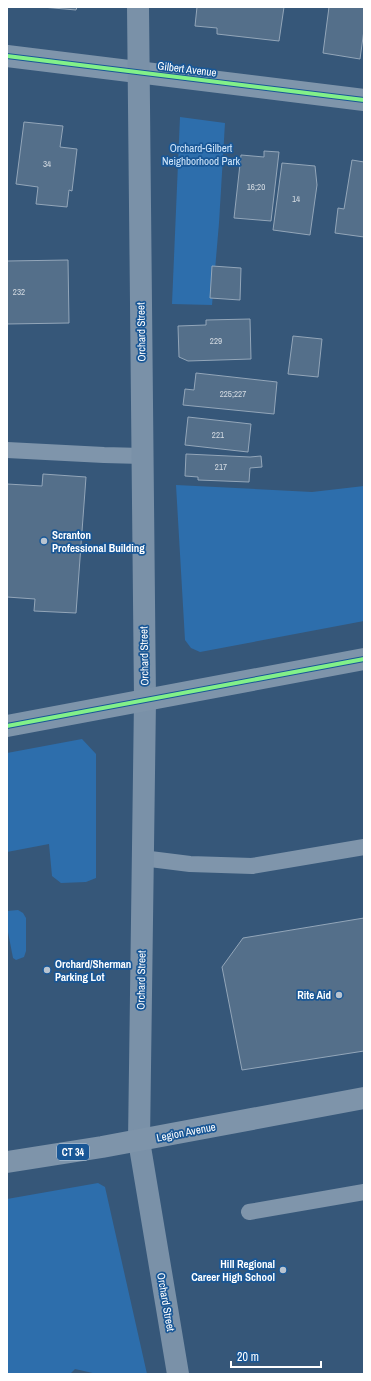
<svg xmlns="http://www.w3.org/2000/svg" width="371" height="1381" viewBox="0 0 371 1381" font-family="'Archivo Narrow',sans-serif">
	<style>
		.green { fill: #2d6eac }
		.building { fill: #546f8a; stroke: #93a6b9 }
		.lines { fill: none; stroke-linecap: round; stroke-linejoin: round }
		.service { stroke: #7f95ab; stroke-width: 16 }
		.minor { stroke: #7f95ab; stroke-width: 22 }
		.secondary { stroke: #7a91a8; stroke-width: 22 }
		.trunk { stroke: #7e94aa; stroke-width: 22 }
		.cycleway-casing { stroke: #195796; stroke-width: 6 }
		.cycleway { stroke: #82f089; stroke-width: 4 }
		.poi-dot { fill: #b9c4d0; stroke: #195796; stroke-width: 1.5 }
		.labels { text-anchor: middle; stroke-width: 3.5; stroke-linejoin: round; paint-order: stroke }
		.number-label { font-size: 9px; fill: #d4dbe2 }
		.shield { fill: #195796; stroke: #bacde0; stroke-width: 1 }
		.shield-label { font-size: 10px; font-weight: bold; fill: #fff }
		.street-label { font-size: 11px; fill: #fff; stroke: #195796 }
		.park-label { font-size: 11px; fill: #d2e7fb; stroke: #195796 }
		.poi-label { font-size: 11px; font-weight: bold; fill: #fff; stroke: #195796; text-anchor: start }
	</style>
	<rect width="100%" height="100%" fill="#365779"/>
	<g class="green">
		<polygon points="180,117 225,123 219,223 212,305 172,304"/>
		<polygon points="176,485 312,492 364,486 364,621 200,652 191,648 185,640"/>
		<polygon points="82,739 96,754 96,878 86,882 61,883 52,876 49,844 7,852 7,753"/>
		<polygon points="18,910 23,913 26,918 26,951 24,957 16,960 13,958 7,927 7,911"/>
		<polygon points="98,1183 105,1187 147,1374 97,1374 75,1369 70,1374 7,1374 7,1199"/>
	</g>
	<g class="building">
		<polygon points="42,7 77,7 76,10"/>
		<polygon points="197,7 284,7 279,41 217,34 217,28 195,26"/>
		<polygon points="329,7 364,7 364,30 360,59 323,53"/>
		<polygon points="24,122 63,126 60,147 77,149 72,191 69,190 67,207 36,204 38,187 16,184"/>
		<polygon points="264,151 279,152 271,221 234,218 241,155 264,157"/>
		<polygon points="352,160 364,162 364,237 335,233 338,208 344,209"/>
		<polygon points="282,163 315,166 317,185 310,235 273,230"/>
		<polygon points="68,260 69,323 7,324 7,261"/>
		<polygon points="212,266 241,268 240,300 210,298"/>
		<polygon points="250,319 251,359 188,361 179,357 178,326 206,325 206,320"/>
		<polygon points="293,336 322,339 318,377 288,374"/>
		<polygon points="196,373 277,382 274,414 183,405 185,389 194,390"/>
		<polygon points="188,417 251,424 248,452 185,445"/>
		<polygon points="186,454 250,457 261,456 262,467 250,468 249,482 198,480 198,477 185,476"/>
		<polygon points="43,474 86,477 76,613 34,611 35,599 7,597 7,484 42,486"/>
		<polygon points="364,918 364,1051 242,1070 222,967 243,938"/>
	</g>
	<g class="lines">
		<g class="service">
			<polyline points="7,450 104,455 142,456"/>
			<polyline points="142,858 190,864 252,866 364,847"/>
			<polyline points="249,1212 364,1192"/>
		</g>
		<polyline class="minor" points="7,56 364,100"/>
		<polyline class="secondary" points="138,7 145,700 139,1141 178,1374"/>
		<g class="trunk">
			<polyline points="7,726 364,659"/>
			<polyline points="7,1162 102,1147 364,1098"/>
		</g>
		<defs>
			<g id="cycleway">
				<polyline points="7,56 364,100"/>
				<polyline points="7,726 364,659"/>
			</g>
		</defs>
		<use href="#cycleway" class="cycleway-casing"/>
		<use href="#cycleway" class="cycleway"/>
	</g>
	<g class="poi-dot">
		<circle cx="44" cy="541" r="4"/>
		<circle cx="47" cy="970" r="4"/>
		<circle cx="339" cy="995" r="4"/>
		<circle cx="283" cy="1270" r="4"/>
	</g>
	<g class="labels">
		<g class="number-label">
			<text x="47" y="167">34</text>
			<text x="256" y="190">16;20</text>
			<text x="296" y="202">14</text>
			<text x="19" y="295">232</text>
			<text x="216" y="344">229</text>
			<text x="233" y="397">225;227</text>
			<text x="218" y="438">221</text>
			<text x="221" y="470">217</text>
		</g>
		<rect class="shield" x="57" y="1144" width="32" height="16" rx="3"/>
		<g class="shield-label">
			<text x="73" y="1156">CT 34</text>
		</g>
		<g class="street-label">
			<text transform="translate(187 69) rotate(7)" y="4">Gilbert Avenue</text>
			<text transform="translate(141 332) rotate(-91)" y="4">Orchard Street</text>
			<text transform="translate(144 656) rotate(-91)" y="4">Orchard Street</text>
			<text transform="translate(141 980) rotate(-89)" y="4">Orchard Street</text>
			<text transform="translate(186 1132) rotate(-11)" y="4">Legion Avenue</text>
			<text transform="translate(166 1302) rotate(80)" y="4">Orchard Street</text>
		</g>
		<g class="park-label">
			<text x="201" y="152">Orchard-Gilbert<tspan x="201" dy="13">Neighborhood Park</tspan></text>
		</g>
		<g class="poi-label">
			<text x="52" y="539">Scranton<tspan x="52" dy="13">Professional Building</tspan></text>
			<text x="55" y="968">Orchard/Sherman<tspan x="55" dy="13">Parking Lot</tspan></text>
			<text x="331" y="999" text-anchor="end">Rite Aid</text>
			<text x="275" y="1268" text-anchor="end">Hill Regional<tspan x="275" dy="13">Career High School</tspan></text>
		</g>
	</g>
	<rect width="371" height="1381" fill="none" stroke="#ffffff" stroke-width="16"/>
	<path d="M231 1361v6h90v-6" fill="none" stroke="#ffffff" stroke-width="2"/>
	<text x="237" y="1361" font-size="12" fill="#ffffff" stroke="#195796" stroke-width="3" paint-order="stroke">20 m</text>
</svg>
